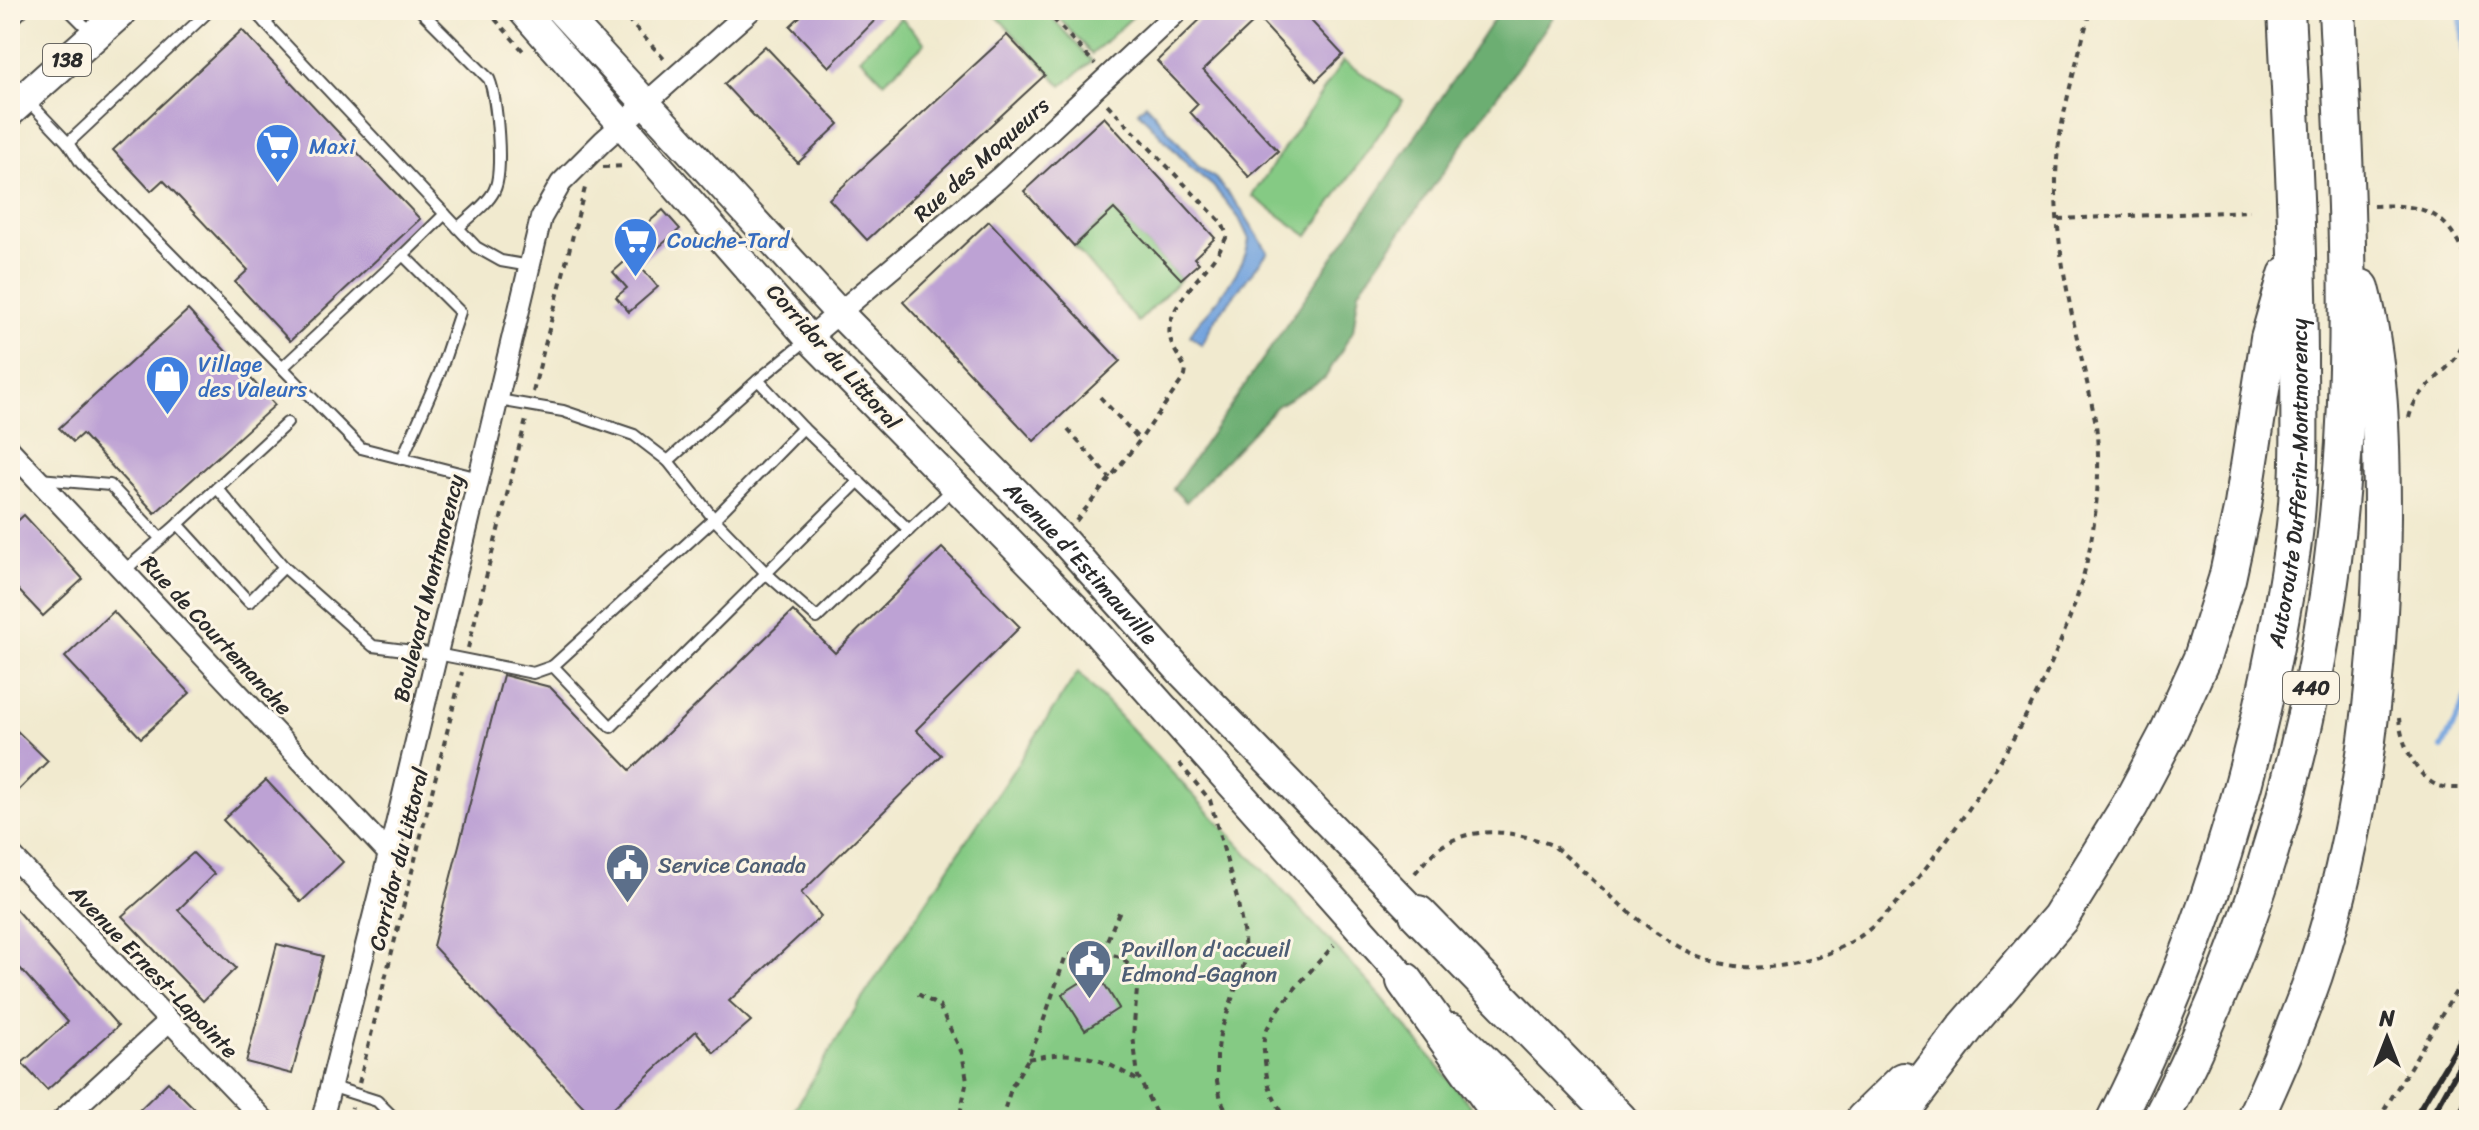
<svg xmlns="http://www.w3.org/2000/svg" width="2479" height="1130" viewBox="0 0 2479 1130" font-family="Sriracha,sans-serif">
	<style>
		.green { fill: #85ca84; stroke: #587a58; stroke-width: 2 }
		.forest { fill: #6cae72; stroke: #4c6c4e; stroke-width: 2 }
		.water { fill: #74a4de; stroke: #506884; stroke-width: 2 }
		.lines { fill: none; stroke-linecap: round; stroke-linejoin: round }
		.stream { stroke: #74a4de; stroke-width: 6 }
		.building { fill: #bda2d4 }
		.service-casing { stroke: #494844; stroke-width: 14 }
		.minor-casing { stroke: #494844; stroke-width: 24 }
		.secondary-casing { stroke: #494844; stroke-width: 32 }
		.primary-casing { stroke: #494844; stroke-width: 34 }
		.motorway-casing { stroke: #494844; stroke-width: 40 }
		.path { stroke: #494844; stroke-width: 4; stroke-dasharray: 6 6; stroke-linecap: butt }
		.service { stroke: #fff; stroke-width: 10 }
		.minor { stroke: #fff; stroke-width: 20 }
		.secondary { stroke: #fff; stroke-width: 28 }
		.primary { stroke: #fff; stroke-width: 30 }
		.motorway { stroke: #fff; stroke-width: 36 }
		.rail { stroke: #2b2b2b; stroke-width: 6 }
		.labels { text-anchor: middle; stroke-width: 6; stroke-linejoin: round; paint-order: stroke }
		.shield { fill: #fcf5e5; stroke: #6a6863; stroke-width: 2 }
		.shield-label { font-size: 20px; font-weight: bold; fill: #2b2b2b }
		.shop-label { font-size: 22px; fill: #366cbe; stroke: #fcf5e5; text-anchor: start }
		.street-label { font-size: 22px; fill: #2b2b2b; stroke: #fcf5e5 }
		.service-label { font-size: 22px; fill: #4e5e75; stroke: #fcf5e5; text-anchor: start }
	</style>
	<rect width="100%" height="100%" fill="#fcf5e5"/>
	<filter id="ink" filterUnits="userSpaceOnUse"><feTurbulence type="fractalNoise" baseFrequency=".0125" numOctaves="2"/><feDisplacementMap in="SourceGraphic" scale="16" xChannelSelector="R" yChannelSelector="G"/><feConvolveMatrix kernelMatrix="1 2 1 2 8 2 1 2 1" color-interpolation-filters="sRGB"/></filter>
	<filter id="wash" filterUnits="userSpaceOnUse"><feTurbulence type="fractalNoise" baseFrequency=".006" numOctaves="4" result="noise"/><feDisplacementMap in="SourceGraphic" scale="32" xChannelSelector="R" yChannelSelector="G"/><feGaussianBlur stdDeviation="1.8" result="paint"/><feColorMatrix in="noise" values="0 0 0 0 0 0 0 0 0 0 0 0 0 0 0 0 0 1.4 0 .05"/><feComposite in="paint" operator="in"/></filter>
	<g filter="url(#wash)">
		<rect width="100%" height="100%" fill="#f1eacf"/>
		<g class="green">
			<polygon points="991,10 1045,10 1092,61 1062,86"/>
			<polygon points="1051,10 1140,10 1092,54"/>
			<polygon points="901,18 925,43 884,82 860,57"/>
			<polygon points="1343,61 1403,100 1308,236 1252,196"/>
			<polygon points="1097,190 1181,279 1138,322 1074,246 1101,221"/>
			<polygon points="1078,672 1381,996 1482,1120 788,1120 858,1005"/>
		</g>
		<polygon class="forest" points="1500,10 1558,10 1359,291 1353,331 1325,378 1277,406 1186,502 1173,489 1379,191"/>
		<path class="water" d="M1146,104L1199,167L1216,179L1241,209L1268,252L1214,321L1202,345L1190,336C1195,323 1205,317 1213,306C1227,287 1247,262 1249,239L1239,218L1213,186L1190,167L1138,111Z"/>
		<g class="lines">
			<g class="stream">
				<polyline points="2460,10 2469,85"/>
				<polyline points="2442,748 2469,694"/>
			</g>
		</g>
		<g id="blocks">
			<g class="building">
				<polygon points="807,10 885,10 829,67 790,26"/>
				<polygon points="1210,10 1301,10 1343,55 1316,81 1258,18 1203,70 1278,151 1249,177 1190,112 1198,104 1157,61"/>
				<polygon points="242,30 420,219 290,341 235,282 248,270 163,180 151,191 113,150"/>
				<polygon points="1007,35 1045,75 867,240 829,199"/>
				<polygon points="765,46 839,124 798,163 724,84"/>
				<polygon points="1104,117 1215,238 1194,258 1199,263 1181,279 1114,209 1074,246 1024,191"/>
				<polygon points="663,210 680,229 639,264 622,245"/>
				<polygon points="989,221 1120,361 1034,441 903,302"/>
				<polygon points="631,256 658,287 629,312 616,297 627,288 613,272"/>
				<polygon points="188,310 275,405 155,513 82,434 73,442 59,428"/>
				<polygon points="24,515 83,579 43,616 10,581 10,528"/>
				<polygon points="942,548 1020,627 916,730 941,755 801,893 821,916 729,1001 751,1021 714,1053 696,1031 600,1120 596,1120 433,946 503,675 550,687 630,770 793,611 835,653"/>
				<polygon points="113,611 190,693 141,738 65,657"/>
				<polygon points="10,724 48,761 10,799"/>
				<polygon points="266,780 343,862 301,902 223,820"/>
				<polygon points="193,853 214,874 178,910 236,968 203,1001 122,916"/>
				<polygon points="10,903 118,1026 47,1090 22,1063 68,1022 10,957"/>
				<polygon points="277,944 323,956 292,1074 246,1062"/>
				<polygon points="1097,972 1119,1008 1085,1030 1062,994"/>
				<polygon points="168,1082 206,1120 129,1120"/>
			</g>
		</g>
	</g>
	<g filter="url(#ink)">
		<use href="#blocks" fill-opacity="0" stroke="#494844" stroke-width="2"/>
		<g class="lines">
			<defs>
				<g id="service">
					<polyline points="69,10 93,34"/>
					<polyline points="210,10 68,143 81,163 361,448 479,478"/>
					<polyline points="253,10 476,247 501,261 530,266"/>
					<path d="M420,10L489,79C497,98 504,173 494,191C487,205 469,217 458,228"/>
					<polyline points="10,23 23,10"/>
					<polyline points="265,23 278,10"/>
					<polyline points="28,101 68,143"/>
					<polyline points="807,340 758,380 668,461 714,519 768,575 817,618 909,530"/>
					<polyline points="282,368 403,255"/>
					<polyline points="758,380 803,428 714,519 553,666 611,727 859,481"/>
					<polyline points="498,400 563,411 634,435 668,461"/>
					<polyline points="803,428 909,530 954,488"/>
					<polyline points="402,459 440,372 460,312 403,255 445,214"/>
					<polyline points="39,479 110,485 161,539"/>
					<polyline points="217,488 284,567"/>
					<polyline points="178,524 287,423"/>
					<polyline points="124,571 178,524 249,602 284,567 373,646 437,654 533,673 553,666"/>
					<polyline points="330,1086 377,1101 396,1120"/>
					<polyline points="2462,1120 2469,1104"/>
				</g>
				<g id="minor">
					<polyline points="809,338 999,178 1179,10"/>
					<polyline points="10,450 389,854"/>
					<polyline points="10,854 264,1120"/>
					<polyline points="62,1120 169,1021"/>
					<polyline points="322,1120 389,854 541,218 561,183 603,141 751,10"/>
				</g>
				<g id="secondary">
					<polyline points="522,10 809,338 1073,606 1420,996"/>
					<path id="s1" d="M560,10L840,314L1062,539L1182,673L1431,929"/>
					<polyline points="1453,1028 1546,1120"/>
				</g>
				<polyline id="primary" points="10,111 123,10"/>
				<g id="motorway">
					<polyline points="1418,914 1619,1120"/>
					<polyline points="1405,981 1505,1120"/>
					<polyline points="1864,1120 1904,1081"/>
					<polyline points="1895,1120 1966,1027 2060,918 2130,805 2167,735 2202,658 2227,579 2243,505 2269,338 2287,275"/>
					<path id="s2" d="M2115,1120C2191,971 2243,812 2275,647C2283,604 2292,560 2296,516C2301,463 2299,408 2299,354C2298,239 2292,125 2286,10"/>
					<path d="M2160,1120C2280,890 2342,627 2347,368C2350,248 2343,129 2337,10"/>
					<path d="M2254,1120C2276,1072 2297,1024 2314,975C2363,827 2381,671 2382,516C2382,440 2380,361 2361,288"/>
				</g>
			</defs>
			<use href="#service" class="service-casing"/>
			<use href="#minor" class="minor-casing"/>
			<use href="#secondary" class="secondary-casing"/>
			<use href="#primary" class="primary-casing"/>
			<use href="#motorway" class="motorway-casing"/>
			<g class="path">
				<polyline points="487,10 525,53"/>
				<polyline points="619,10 666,61"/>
				<polyline points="1045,10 1095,64"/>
				<polyline points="603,167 626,166"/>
				<path d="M2373,206C2428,203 2450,214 2469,267"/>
				<polyline points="2058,219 2250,211"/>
				<polyline points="533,392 585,188"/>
				<polyline points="1100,397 1140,440"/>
				<path d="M2409,418C2415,392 2437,380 2453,361C2459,354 2464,342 2469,333"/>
				<polyline points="1068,430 1110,478"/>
				<path d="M1076,521L1140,440L1185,376L1186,370C1181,359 1172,349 1170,337C1163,304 1217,266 1227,235L1222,223L1107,104"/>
				<polyline points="468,648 527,416"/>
				<path d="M2399,718C2401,742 2414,774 2436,785C2446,789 2459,788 2469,788"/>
				<polyline points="1179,763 1210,800 1237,898 1244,936 1245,961 1220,1034 1217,1056 1217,1081 1221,1100 1231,1120"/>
				<path d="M1415,873C1423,864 1432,853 1442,846C1476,824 1517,832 1552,845C1610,890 1659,955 1736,966C1777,972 1828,959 1862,935C1893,912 1917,880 1939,850C1999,771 2048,686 2079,591C2095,538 2102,479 2096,424C2079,340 2050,245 2057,159C2062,108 2078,59 2090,10"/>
				<polyline points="1102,952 1123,958 1138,978 1133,1036 1138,1076 1159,1120"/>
				<polyline points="918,994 939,1006 962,1053 967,1080 959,1120"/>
				<path d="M1028,1059C1073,1049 1100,1056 1138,1081"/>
				<polyline points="359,1083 462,672"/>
				<polyline points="847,1116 854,1120"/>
				<polyline points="349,1120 352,1107"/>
				<polyline points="1001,1120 1012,1086 1028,1059 1040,1031 1065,958 1083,948 1102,952 1121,908"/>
				<path d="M1289,1120C1276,1107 1268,1088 1266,1070C1265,1060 1263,1049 1264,1039C1268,1013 1316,966 1334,945"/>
				<polyline points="2378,1120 2469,970"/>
			</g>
			<use href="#service" class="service"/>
			<use href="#minor" class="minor"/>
			<use href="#secondary" class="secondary"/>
			<use href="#primary" class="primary"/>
			<use href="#motorway" class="motorway"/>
			<g class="rail">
				<polyline points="2413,1120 2469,1027"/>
				<polyline points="2430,1120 2469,1049"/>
			</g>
		</g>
	</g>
	<defs>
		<symbol id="supermarket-pin" viewBox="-11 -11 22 30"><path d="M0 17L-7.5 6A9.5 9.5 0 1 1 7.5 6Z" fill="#3f7fe0" stroke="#fcf5e5"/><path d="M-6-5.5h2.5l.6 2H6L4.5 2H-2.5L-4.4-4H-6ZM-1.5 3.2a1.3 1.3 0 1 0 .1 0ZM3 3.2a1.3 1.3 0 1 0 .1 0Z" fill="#fff"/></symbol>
		<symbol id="shop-pin" viewBox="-11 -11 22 30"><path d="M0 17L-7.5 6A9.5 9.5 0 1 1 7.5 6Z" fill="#3f7fe0" stroke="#fcf5e5"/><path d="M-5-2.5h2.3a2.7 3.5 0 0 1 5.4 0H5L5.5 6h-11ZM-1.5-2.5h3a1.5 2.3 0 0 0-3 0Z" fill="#fff"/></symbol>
		<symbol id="civic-pin" viewBox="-11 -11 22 30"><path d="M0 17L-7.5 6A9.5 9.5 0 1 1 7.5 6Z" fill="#5c6f8a" stroke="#fcf5e5"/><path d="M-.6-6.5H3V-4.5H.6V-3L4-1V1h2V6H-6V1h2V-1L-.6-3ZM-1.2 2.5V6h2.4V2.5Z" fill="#fff"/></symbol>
	</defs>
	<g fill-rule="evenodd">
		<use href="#supermarket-pin" x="252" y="120" width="51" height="69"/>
		<use href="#supermarket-pin" x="610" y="214" width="51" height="69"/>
		<use href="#shop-pin" x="142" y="352" width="51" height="69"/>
		<use href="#civic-pin" x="602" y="840" width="51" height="69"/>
		<use href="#civic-pin" x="1064" y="936" width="51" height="69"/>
	</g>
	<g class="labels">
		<g class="shield">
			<rect x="43" y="44" width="48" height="32" rx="6"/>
			<rect x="2283" y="672" width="56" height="32" rx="6"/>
		</g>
		<g class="shield-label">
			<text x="67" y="67">138</text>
			<text x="2311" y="695">440</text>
		</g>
		<g class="shop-label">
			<text x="309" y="154">Maxi</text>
			<text x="667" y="248">Couche-Tard</text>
			<text x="198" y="372">Village<tspan x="198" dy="25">des Valeurs</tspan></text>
		</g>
		<g class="street-label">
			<text transform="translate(981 159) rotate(-42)" y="8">Rue des Moqueurs</text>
			<text transform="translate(834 356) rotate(48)" y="8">Corridor du Littoral</text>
			<text dy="8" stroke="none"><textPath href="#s2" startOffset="666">Autoroute Dufferin-Montmorency</textPath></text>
			<text dy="8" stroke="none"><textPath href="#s1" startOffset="760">Avenue d'Estimauville</textPath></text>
			<text transform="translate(428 588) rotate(-76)" y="8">Boulevard Montmorency</text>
			<text transform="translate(217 635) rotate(47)" y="8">Rue de Courtemanche</text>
			<text transform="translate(398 859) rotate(-76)" y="8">Corridor du Littoral</text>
			<text transform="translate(154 971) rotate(46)" y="8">Avenue Ernest-Lapointe</text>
		</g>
		<g class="service-label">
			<text x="658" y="873">Service Canada</text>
			<text x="1121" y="957">Pavillon d'accueil<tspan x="1121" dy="25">Edmond-Gagnon</tspan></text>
		</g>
	</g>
	<rect width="2479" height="1130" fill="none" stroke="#fcf5e5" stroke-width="40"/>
	<g transform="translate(2387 1038)" stroke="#fcf5e5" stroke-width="6" paint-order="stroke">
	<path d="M0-6L14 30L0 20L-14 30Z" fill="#2b2b2b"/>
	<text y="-12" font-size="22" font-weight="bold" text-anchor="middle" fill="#2b2b2b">N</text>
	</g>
</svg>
